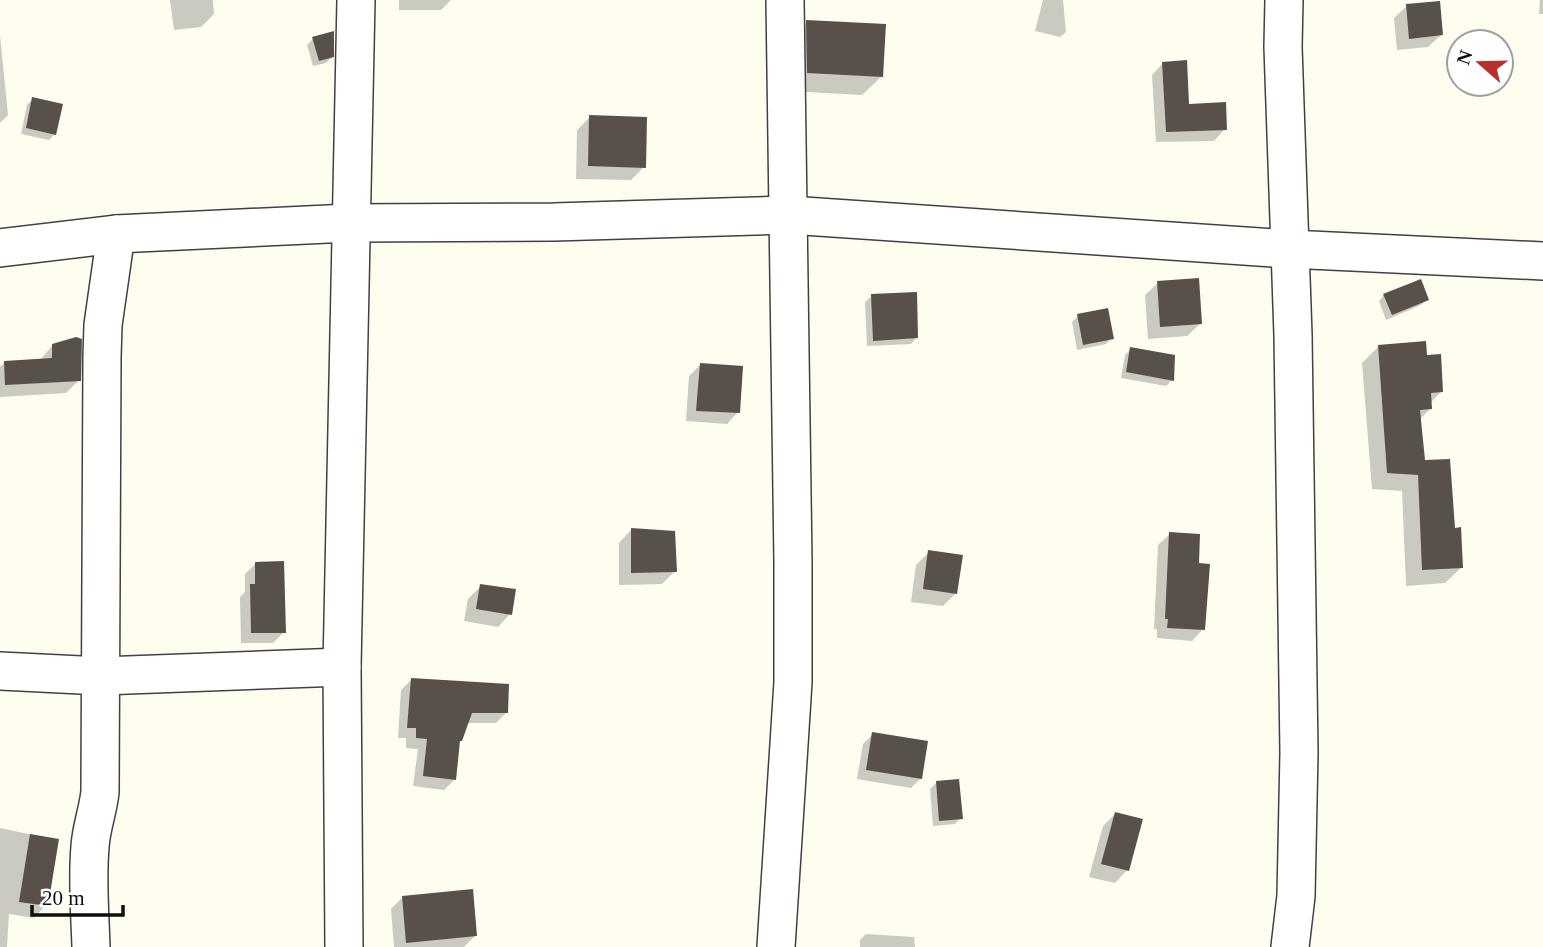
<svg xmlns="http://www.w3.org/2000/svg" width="1543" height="947" viewBox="0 0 1543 947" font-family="Georgia,serif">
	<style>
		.shadow { fill: #0003 }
		.building { fill: #57504b }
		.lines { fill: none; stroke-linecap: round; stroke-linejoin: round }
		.minor-casing { stroke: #414141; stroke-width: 40 }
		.minor { stroke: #fff; stroke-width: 37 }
	</style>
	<rect width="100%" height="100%" fill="#fefdf0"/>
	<g class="shadow">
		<polygon points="170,0 213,0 214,14 201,27 174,30"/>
		<polygon points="399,0 451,0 441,10 399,10"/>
		<polygon points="1043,0 1063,0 1066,32 1060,37 1035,31"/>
		<polygon points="1540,0 1543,0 1543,14 1539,14"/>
		<polygon points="1407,6 1441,35 1428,47 1397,50 1394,18"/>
		<polygon points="807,22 881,77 862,95 789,91 788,40"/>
		<polygon points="0,35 8,115 0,123"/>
		<polygon points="313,39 332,57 326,63 313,66 307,45"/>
		<polygon points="1163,63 1188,106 1225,129 1214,141 1156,142 1152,75"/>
		<polygon points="33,99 55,134 49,140 21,134 27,105"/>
		<polygon points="590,117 644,167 631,180 576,179 577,130"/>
		<polygon points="1158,283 1200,324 1187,336 1148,339 1145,295"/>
		<polygon points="1384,295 1427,299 1421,305 1386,320 1379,301"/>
		<polygon points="872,296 917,337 911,344 867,346 865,302"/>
		<polygon points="1078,316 1112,338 1106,344 1077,350 1072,322"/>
		<polygon points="53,345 79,380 66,393 0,397 0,367 5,362 40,360"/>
		<polygon points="1379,346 1425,357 1441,392 1430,403 1430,409 1419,420 1423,462 1453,529 1462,567 1445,583 1406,586 1402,491 1372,489 1362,363"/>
		<polygon points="1131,349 1172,380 1166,386 1121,378 1125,355"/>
		<polygon points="700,365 738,412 727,424 686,421 689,376"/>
		<polygon points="631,530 675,571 662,584 619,585 619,543"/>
		<polygon points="1170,534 1197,565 1203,629 1192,641 1157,638 1157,629 1154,629 1158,545"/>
		<polygon points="929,552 956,593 943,606 911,602 916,565"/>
		<polygon points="255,564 284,632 273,643 241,643 240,597 245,592 245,574"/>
		<polygon points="481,586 510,614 498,627 464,621 468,599"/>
		<polygon points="412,679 507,712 496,723 467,723 459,742 455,779 444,790 413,786 418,749 406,748 406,738 398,738 401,690"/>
		<polygon points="873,734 921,778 911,788 857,779 863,744"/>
		<polygon points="936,783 961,818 955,824 933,826 930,789"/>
		<polygon points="1115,814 1127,870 1115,883 1089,877 1103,826"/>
		<polygon points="0,828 57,840 46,905 34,918 9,914 7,947 0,947"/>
		<polygon points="402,898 475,936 464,947 394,947 391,909"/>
		<polygon points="866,934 914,937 915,947 860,947 860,940"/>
	</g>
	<g class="building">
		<polygon points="1440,1 1443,35 1409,39 1406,4"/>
		<polygon points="806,20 886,24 883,77 807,73"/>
		<polygon points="334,31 334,57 319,61 312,37"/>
		<polygon points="1187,60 1189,104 1226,102 1227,130 1166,132 1162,62"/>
		<polygon points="32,97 63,104 56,135 26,128"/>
		<polygon points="589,115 647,117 646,168 588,166"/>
		<polygon points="1199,278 1202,324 1160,327 1157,281"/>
		<polygon points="1421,279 1429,300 1392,315 1383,294"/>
		<polygon points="917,292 918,338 873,341 871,294"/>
		<polygon points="1108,308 1114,339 1083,345 1077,314"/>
		<polygon points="76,337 82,339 81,381 5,385 4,361 52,358 52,344"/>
		<polygon points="1426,341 1427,355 1441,354 1443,392 1431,393 1432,409 1420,410 1425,460 1450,459 1455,528 1461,527 1463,568 1422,570 1418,475 1387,473 1378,345"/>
		<polygon points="1130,347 1175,355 1174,381 1126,372"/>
		<polygon points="700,363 743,366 740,413 696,411"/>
		<polygon points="631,528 675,531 677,572 631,573"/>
		<polygon points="1169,532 1200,534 1199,563 1210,564 1205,630 1167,628 1168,619 1165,619"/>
		<polygon points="928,550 963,555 957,594 923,589"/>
		<polygon points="284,561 286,633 251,633 250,584 255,584 255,562"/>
		<polygon points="480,584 516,589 512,615 476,609"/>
		<polygon points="411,678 509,684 508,713 472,713 462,741 460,741 456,780 423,776 427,739 416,738 416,728 407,728"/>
		<polygon points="872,732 928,741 922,779 866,770"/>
		<polygon points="959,779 963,819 939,821 936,781"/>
		<polygon points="1115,812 1143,819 1129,871 1101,864"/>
		<polygon points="30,834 59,839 48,906 19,902"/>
		<polygon points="473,889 477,936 406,943 402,896"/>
	</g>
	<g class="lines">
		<defs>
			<g id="minor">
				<polyline points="1284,0 1283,47 1293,335 1299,753 1296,896 1290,947"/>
				<polyline points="0,248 116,234 349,223 554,222 789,215 1289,249 1543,261"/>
				<polyline points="0,671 101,676 342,667"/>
				<path d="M91,947C90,914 87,880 90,847C91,828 98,811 100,792L102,357L103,325L116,234"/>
				<polyline points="344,947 342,667 356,0"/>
				<polyline points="776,947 793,682 793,563 785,0"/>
			</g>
		</defs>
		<use href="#minor" class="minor-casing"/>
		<use href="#minor" class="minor"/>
	</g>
	<g transform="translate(1480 63) rotate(290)"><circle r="33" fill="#ffffff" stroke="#9f9f9f" stroke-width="2"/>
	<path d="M0-5L12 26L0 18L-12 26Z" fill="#b92f2c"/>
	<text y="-10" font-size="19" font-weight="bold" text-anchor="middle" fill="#0e0e0e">N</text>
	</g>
	<path d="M32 905v10h91v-10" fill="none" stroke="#0e0e0e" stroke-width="3.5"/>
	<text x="42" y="905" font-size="21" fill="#0e0e0e" stroke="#ffffff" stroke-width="5" paint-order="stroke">20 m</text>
</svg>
